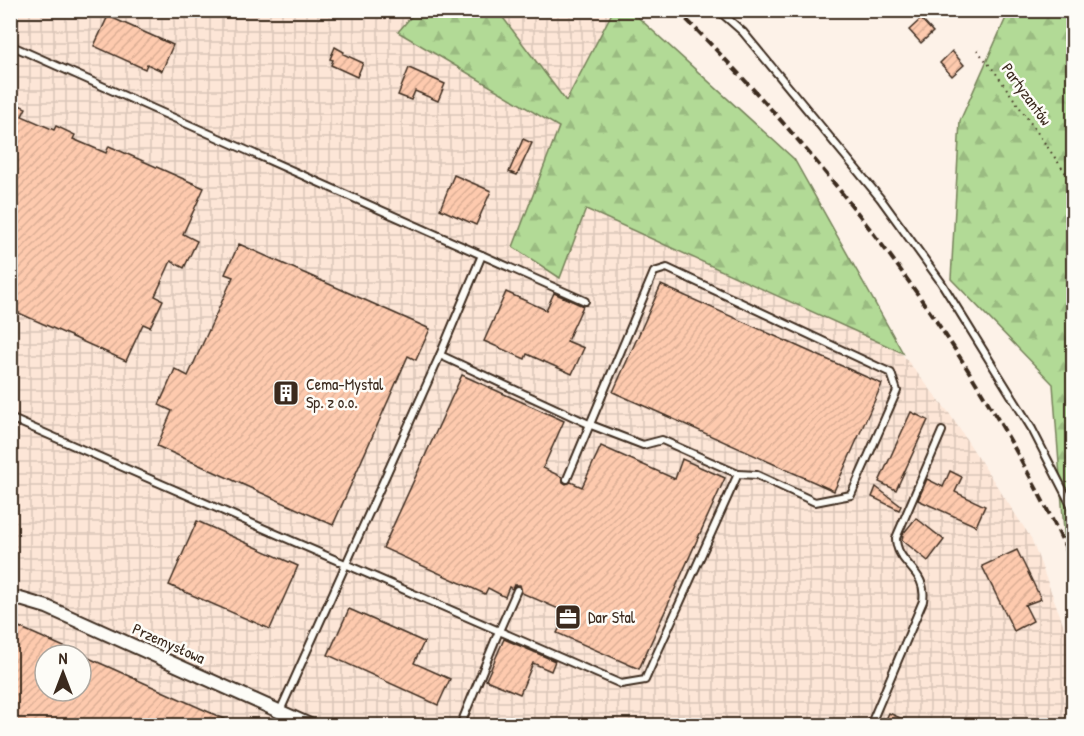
<svg xmlns="http://www.w3.org/2000/svg" width="1084" height="736" viewBox="0 0 1084 736" font-family="'Patrick Hand',sans-serif">
	<style>
		.industrial { fill: url(#industrial-grid); fill-rule: evenodd }
		.forest { fill: url(#forest-firs); stroke: #76825a; stroke-width: 1.5 }
		.building { fill: url(#building-hatch); stroke: #3b2a1e; stroke-width: 1.5; fill-rule: evenodd }
		.lines { fill: none; stroke-linecap: round; stroke-linejoin: round }
		.service-casing { stroke: #3b2a1e; stroke-width: 10 }
		.minor-casing { stroke: #3b2a1e; stroke-width: 16 }
		.path { stroke: #3b2a1e; stroke-width: 2; stroke-dasharray: 1.5 4.5; stroke-linecap: butt }
		.service { stroke: #fdfcf7; stroke-width: 6 }
		.minor { stroke: #fdfcf7; stroke-width: 12 }
		.rail { stroke: #3b2a1e; stroke-width: 4; stroke-dasharray: 9 4.5; stroke-linecap: butt }
		.labels { text-anchor: middle; stroke-width: 5; stroke-linejoin: round; paint-order: stroke }
		.street-label { font-size: 16px; fill: #3b2a1e; stroke: #fdfcf7 }
		.poi-label { font-size: 16px; fill: #3b2a1e; stroke: #fdfcf7; text-anchor: start }
	</style>
	<defs>
		<pattern id="industrial-grid" width="8" height="8" patternUnits="userSpaceOnUse" patternTransform="scale(1.5)"><rect width="8" height="8" fill="#fde6d7"/><path d="M0 4h8M4 0v8" fill="none" stroke="#dac5b8"/></pattern>
		<pattern id="forest-firs" width="22" height="20" patternUnits="userSpaceOnUse" patternTransform="scale(1.5)"><rect width="22" height="20" fill="#b2da96"/><path d="M5 1l3.5 6h-7zM16 11l3.5 6h-7z" fill="#9abb81"/></pattern>
		<pattern id="building-hatch" width="6" height="6" patternUnits="userSpaceOnUse" patternTransform="scale(1.5)"><rect width="6" height="6" fill="#fecaae"/><path d="M-1 1l2-2M0 6l6-6M5 7l2-2" fill="none" stroke="#dbae95"/></pattern>
	</defs>
	<rect width="100%" height="100%" fill="#fdf2e8"/>
	<filter id="ink" filterUnits="userSpaceOnUse"><feTurbulence type="fractalNoise" baseFrequency=".0167" numOctaves="2"/><feDisplacementMap in="SourceGraphic" scale="12" xChannelSelector="R" yChannelSelector="G"/><feConvolveMatrix kernelMatrix="1 2 1 2 8 2 1 2 1" color-interpolation-filters="sRGB"/></filter>
	<g filter="url(#ink)">
		<path class="industrial" d="M10,11H629L949,413L1031,538L1073,650V725H11ZM45,655H81V691H45Z"/>
		<g class="forest">
			<polygon points="416,11 498,11 566,101 613,11 631,11 794,159 903,353 586,209 560,278 513,247 559,127 398,32"/>
			<polygon points="1009,11 1073,11 1073,650 1053,384 951,279 960,121"/>
		</g>
		<g class="building">
			<polygon points="108,16 173,45 162,71 147,64 145,69 94,46"/>
			<polygon points="921,19 933,32 921,43 909,30"/>
			<polygon points="335,47 344,52 343,54 363,63 357,77 331,65 333,60 330,59"/>
			<polygon points="952,51 964,65 952,76 940,63"/>
			<polygon points="409,68 445,84 438,101 415,91 411,100 398,95"/>
			<polygon points="10,101 26,108 22,116 54,130 56,126 75,135 73,139 106,153 109,146 204,188 183,234 197,241 184,268 171,261 155,296 163,300 150,327 143,324 126,361 10,309"/>
			<polygon points="523,139 532,143 517,175 509,172"/>
			<polygon points="454,175 491,191 476,225 440,209"/>
			<polygon points="239,244 430,329 416,360 408,356 333,525 157,446 172,411 159,405 175,369 188,376 233,277 225,274"/>
			<polygon points="661,285 882,384 834,491 613,392"/>
			<polygon points="506,292 546,310 554,293 583,306 567,341 584,348 572,374 527,354 525,359 484,341"/>
			<polygon points="462,375 564,421 543,468 562,477 563,482 566,484 571,482 582,487 601,446 675,479 682,459 725,478 639,669 557,633 568,613 522,593 520,585 514,585 512,589 509,587 505,597 488,588 485,594 383,548"/>
			<polygon points="911,412 928,420 896,490 879,482"/>
			<polygon points="950,471 962,477 955,492 985,506 976,526 918,500 927,479 943,487"/>
			<polygon points="876,487 901,506 899,510 872,497"/>
			<polygon points="916,518 944,540 928,561 902,540 903,534"/>
			<polygon points="197,521 298,566 270,629 169,585"/>
			<polygon points="1017,550 1041,599 1025,605 1033,621 1014,631 982,566"/>
			<polygon points="349,609 424,642 414,663 450,679 438,705 328,655"/>
			<path d="M10,623L82,655L240,726H10ZM45,655H81V691H45Z"/>
			<polygon points="504,639 555,661 551,671 533,663 520,694 486,680"/>
			<polygon points="889,713 918,726 883,726"/>
		</g>
		<g class="lines">
			<defs>
				<g id="service">
					<polyline points="718,10 743,32 880,198 941,282 1032,429 1074,511"/>
					<polyline points="10,45 585,301"/>
					<polyline points="440,355 591,425 643,445 662,440 738,474"/>
					<polyline points="10,418 499,631 517,590"/>
					<polyline points="280,711 440,355 482,255"/>
					<polyline points="460,726 499,631 621,684 645,680 738,474 757,475 815,502 851,495 897,391 891,373 667,268 654,272 567,479"/>
					<path d="M870,726L923,601C928,570 896,565 896,538L942,431"/>
				</g>
				<polyline id="minor" points="10,596 47,607 312,726"/>
			</defs>
			<use href="#service" class="service-casing"/>
			<use href="#minor" class="minor-casing"/>
			<polyline class="path" points="977,50 995,72 1074,185"/>
			<use href="#service" class="service"/>
			<use href="#minor" class="minor"/>
			<path class="rail" d="M677,10C840,172 978,357 1074,565"/>
		</g>
	</g>
	<defs>
		<symbol id="building-square" viewBox="-11 -11 22 22"><rect x="-9" y="-9" width="18" height="18" rx="4" fill="#3b2a1e" stroke="#fdfcf7"/><path d="M-4-6H4V6H1V3H-1V6H-4ZM-2.5-4.3h1.7v1.8h-1.7ZM.8-4.3h1.7v1.8H.8ZM-2.5-1h1.7V.8h-1.7ZM.8-1h1.7V.8H.8Z" fill="#fff"/></symbol>
		<symbol id="office-square" viewBox="-11 -11 22 22"><rect x="-9" y="-9" width="18" height="18" rx="4" fill="#3b2a1e" stroke="#fdfcf7"/><path d="M-6-3h4V-5.5h4V-3h4V5H-6ZM-1-4.5V-3h2v-1.5ZM-6 0V1H6V0Z" fill="#fff"/></symbol>
	</defs>
	<g fill-rule="evenodd">
		<use href="#building-square" x="271" y="378" width="30" height="30"/>
		<use href="#office-square" x="553" y="602" width="30" height="30"/>
	</g>
	<g class="labels">
		<g class="street-label">
			<text transform="translate(1027 94) rotate(54)" y="6">Partyzantów</text>
			<text transform="translate(169 643) rotate(24)" y="6">Przemysłowa</text>
		</g>
		<g class="poi-label">
			<text x="306" y="390">Cema-Mystal<tspan x="306" dy="18">Sp. z o.o.</tspan></text>
			<text x="588" y="623">Dar Stal</text>
		</g>
	</g>
	<rect width="1084" height="736" fill="none" stroke="#fdfcf7" stroke-width="36"/>
	<rect x="18" y="18" width="1048" height="700" fill="none" stroke="#3b2a1e" stroke-width="2" filter="url(#ink)"/>
	<g transform="translate(63 673)"><circle r="28" fill="#fdfcf7" stroke="#afa8a0" stroke-width="1.5"/>
	<path d="M0-4.5L10 22L0 15L-10 22Z" fill="#3b2a1e"/>
	<text y="-9" font-size="16" font-weight="bold" text-anchor="middle" fill="#3b2a1e">N</text>
	</g>
</svg>
